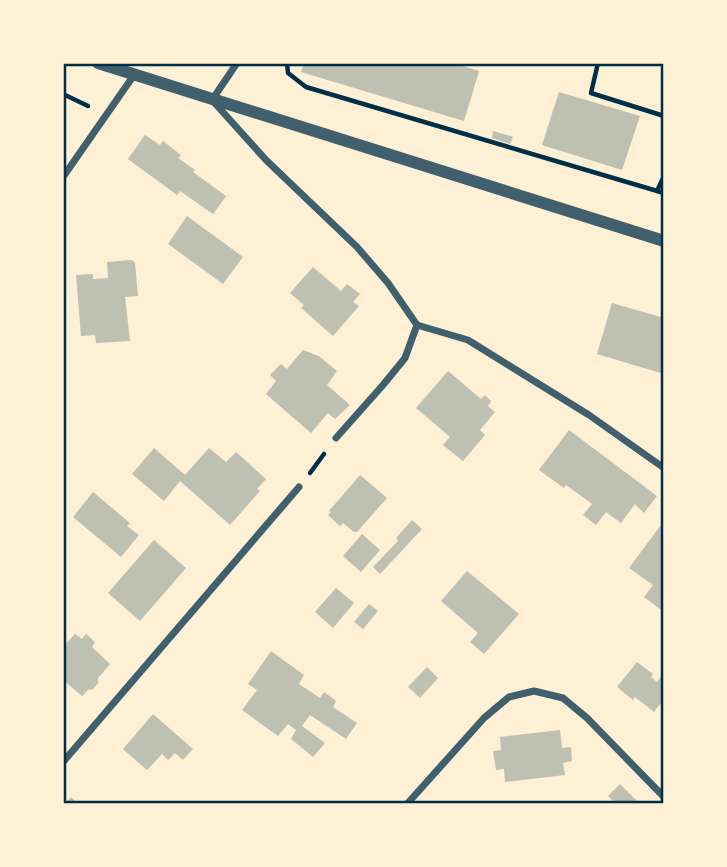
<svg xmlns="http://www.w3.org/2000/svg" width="727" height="867" viewBox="0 0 727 867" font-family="'Nunito Sans',sans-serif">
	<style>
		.building { fill: #bec0b2 }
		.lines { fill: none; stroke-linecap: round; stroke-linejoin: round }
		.path { stroke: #003049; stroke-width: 4.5 }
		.minor { stroke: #3f606c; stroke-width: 7 }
		.tertiary { stroke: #3f606c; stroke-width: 12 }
		.neatline { fill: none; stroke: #003049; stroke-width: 2.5 }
	</style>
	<rect width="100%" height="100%" fill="#fdf0d5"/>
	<g class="building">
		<polygon points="304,63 453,63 479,71 464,121 301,72"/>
		<polygon points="559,92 640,116 622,170 542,145"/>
		<polygon points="493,131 513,137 510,144 492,138"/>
		<polygon points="145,135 160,145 163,141 181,155 178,158 195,170 193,172 226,196 213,214 180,191 177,195 128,159"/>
		<polygon points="187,216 243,257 223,284 168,244"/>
		<polygon points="132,260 135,263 138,296 125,297 130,341 96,343 95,335 81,336 76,275 93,274 93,279 108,278 107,262"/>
		<polygon points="313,267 341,291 347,284 360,294 353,302 359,306 333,336 301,308 304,305 290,293"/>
		<polygon points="612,303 664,318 664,374 597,354"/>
		<polygon points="303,350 319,356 337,371 327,385 350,405 335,419 328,413 311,433 266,394 276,381 270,375 281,364 287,369"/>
		<polygon points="448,371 481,399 485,395 491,401 488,406 495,412 480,430 485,435 463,461 443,445 450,437 416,408"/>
		<polygon points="569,430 657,496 644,513 635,504 621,523 606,512 596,525 583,515 592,504 566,485 564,488 539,470"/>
		<polygon points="154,448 185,475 209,448 226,462 236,452 266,479 257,489 260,491 230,525 180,481 164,501 132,474"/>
		<polygon points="360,475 387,498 357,532 354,532 343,523 340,526 328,515 331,512 329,511"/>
		<polygon points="93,492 130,523 127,526 139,535 121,557 73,517"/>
		<polygon points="412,520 422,529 380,574 373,567 398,541 396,538"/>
		<polygon points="661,525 664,527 664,612 644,597 653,585 629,568"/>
		<polygon points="362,534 380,550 361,572 343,556"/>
		<polygon points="154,540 186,568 140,621 108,593"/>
		<polygon points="467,571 519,614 484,654 470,642 478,633 441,601"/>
		<polygon points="336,588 354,603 333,628 315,612"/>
		<polygon points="369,604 378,611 363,629 354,622"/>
		<polygon points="75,634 82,639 86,634 95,642 92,647 110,664 98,678 98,683 93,689 88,690 82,696 63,680 63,647"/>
		<polygon points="271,651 304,675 299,684 320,698 324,692 336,701 333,707 357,723 346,739 310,715 302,726 325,743 313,757 291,739 296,730 288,724 278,736 242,710 257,690 248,684"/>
		<polygon points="637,662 653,674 651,677 657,682 664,672 664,707 660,704 654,712 635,697 633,700 617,687"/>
		<polygon points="427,667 438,678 420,698 408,687"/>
		<polygon points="153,714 193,749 183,760 175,753 168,760 162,754 147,770 123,749"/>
		<polygon points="560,730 562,748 571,747 572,761 563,763 565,775 505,782 504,769 496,770 493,751 501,750 500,737"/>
		<polygon points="620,784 640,804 616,804 608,796"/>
		<polygon points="71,797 79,804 65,804"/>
	</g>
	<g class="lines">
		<g class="path">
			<polyline points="287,63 288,73 306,87 664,193"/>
			<polyline points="598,63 591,93 664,116"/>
			<polyline points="63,94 88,106"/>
			<polyline points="657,191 664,176"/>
			<polyline points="310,473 324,454"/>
		</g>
		<g class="minor">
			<polyline points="237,63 212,100 266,160 357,247 388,283 417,325"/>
			<polyline points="63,177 134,75"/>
			<polyline points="417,325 468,340 589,415 664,468"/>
			<polyline points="336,438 383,385 405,358 417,325"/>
			<polyline points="63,762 299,487"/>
			<polyline points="407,804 484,718 509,697 534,691 563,698 587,718 664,797"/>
		</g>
		<polyline class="tertiary" points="98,63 664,241"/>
	</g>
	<rect width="727" height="867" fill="none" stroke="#fdf0d5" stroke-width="130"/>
	<rect x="65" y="65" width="597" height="737" class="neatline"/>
</svg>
